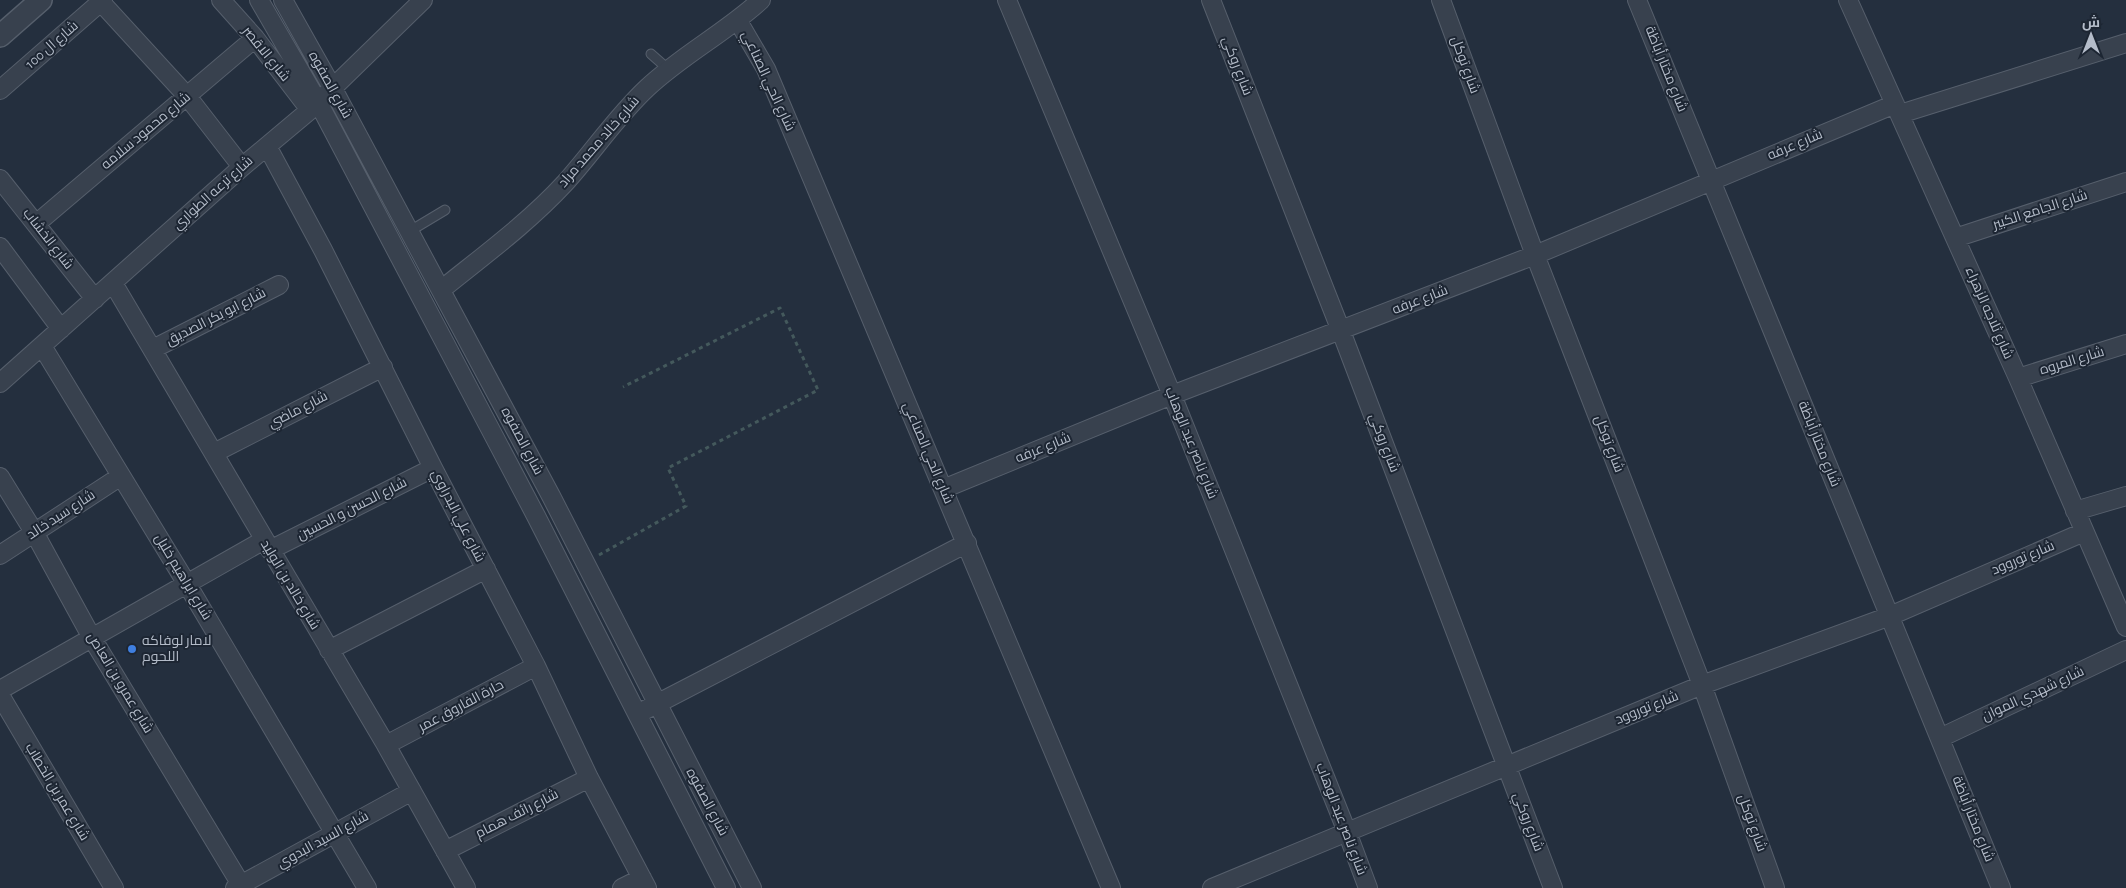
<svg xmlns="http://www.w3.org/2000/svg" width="2126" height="888" font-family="'Alegreya Sans',Cairo,sans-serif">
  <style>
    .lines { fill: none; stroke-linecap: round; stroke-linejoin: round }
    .service-casing { stroke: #565f6c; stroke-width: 11 }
    .minor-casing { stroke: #565f6c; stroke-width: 20 }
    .tertiary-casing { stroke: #565f6c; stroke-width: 24 }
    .path { stroke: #44595c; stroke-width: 3; stroke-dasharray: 4 4; stroke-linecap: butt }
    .service { stroke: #38414e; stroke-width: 9 }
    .minor { stroke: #38414e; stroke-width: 18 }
    .tertiary { stroke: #38414e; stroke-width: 21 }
    .shop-dot { fill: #3f7fe0; stroke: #1d2633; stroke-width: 2 }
    .labels { text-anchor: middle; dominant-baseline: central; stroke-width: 4; stroke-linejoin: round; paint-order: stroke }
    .street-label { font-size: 14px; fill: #b4bcc9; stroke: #1d2633 }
    .poi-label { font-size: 14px; fill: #b4bcc9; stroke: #1d2633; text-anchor: start }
  </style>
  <rect width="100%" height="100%" fill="#242f3e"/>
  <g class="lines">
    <defs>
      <path id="service" d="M 651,54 L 668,69
        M 410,231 L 445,210"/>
      <path id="minor" d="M 99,0 L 187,96 L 242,167
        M 221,0 L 255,38 L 310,110
        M 259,0 L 318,102 L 536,516 L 726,888
        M 283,0 L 333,89 L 551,496 L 752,888
        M 1007,0 L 1172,395 L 1347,832 L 1368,888
        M 1211,0 L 1341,331 L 1553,888
        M 1441,0 L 1535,255 L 1702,685 L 1775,888
        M 1637,0 L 2001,888
        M 1848,0 L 2018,378 L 2126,627
        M 738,21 L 766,69 L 1111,888
        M 0,90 L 103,0
        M 1900,114 L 2126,43
        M 267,146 L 323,250 L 433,468 L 536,666 L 589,778 L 647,888
        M 0,179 L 95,299
        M 36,224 L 255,38
        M 1955,238 L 2126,182
        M 0,247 L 61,329
        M 113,283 L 386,745 L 466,888
        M 441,290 C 483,256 528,223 565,183 C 593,152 616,117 647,88 C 682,55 725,33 761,0
        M 42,346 L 187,584 L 367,888
        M 153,349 L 279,285
        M 2018,378 L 2126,344
        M 0,383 L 242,167 L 310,110 L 423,0
        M 214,453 L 383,367
        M 0,477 L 34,532 L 92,638 L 243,888
        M 943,489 L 1172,395 L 1535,255 L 1895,104
        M 2075,511 L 2126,496
        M 270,550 L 433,468
        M 0,555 L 121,476
        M 329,650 L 486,569
        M 0,690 L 264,540
        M 0,695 L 114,888
        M 645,710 L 967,543
        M 1940,738 L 2126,650
        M 386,745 L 536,666
        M 445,851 L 589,778
        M 235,888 L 412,791
        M 622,888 L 642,878
        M 1212,888 L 1702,685 L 1890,616 L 2084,532"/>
      <path id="tertiary" d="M 0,36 L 41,0"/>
    </defs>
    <use href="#service" class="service-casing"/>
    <use href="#minor" class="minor-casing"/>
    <use href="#tertiary" class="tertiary-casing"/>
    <path class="path" d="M 599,555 L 686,506 L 668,468 L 818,390 L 780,308 L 623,387"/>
    <use href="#service" class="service"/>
    <use href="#minor" class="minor"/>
    <use href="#tertiary" class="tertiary"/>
  </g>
  <circle class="shop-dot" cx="132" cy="649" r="5"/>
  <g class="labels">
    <g class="street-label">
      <text transform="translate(52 45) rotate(-41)">شارع ال 100</text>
      <text transform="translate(266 54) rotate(51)">شارع الاقصر</text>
      <text transform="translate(1465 65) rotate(70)">شارع توكل</text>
      <text transform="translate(1237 66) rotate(69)">شارع روكي</text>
      <text transform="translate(1666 69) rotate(68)">شارع مختار أباظة</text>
      <text transform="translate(768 81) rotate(65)">شارع الحي الصناعي</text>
      <text transform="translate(330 85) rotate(61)">شارع الصفوه</text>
      <text transform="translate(146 131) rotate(-40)">شارع محمود سلامه</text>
      <text transform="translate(599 142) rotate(-49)">شارع خالد محمد مراد</text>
      <text transform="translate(1795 145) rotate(-23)">شارع عرفه</text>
      <text transform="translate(213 193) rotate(-42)">شارع ترعه الطواري</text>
      <text transform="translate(2040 210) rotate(-18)">شارع الجامع الكبير</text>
      <text transform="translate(48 239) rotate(52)">شارع الخشاب</text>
      <text transform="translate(1420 300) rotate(-21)">شارع عرفه</text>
      <text transform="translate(1989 313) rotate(66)">شارع ثلاجه الزهراء</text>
      <text transform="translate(216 317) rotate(-27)">شارع ابو بكر الصديق</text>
      <text transform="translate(2072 361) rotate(-17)">شارع المروه</text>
      <text transform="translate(298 410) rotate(-27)">شارع ماضي</text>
      <text transform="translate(522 441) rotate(62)">شارع الصفوه</text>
      <text transform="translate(1191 443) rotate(68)">شارع ناصر عبد الوهاب</text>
      <text transform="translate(1384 443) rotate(69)">شارع روكي</text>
      <text transform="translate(1609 444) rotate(69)">شارع توكل</text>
      <text transform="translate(1819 444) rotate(68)">شارع مختار أباظة</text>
      <text transform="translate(1043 448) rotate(-22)">شارع عرفه</text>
      <text transform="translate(928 453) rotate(67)">شارع الحي الصناعي</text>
      <text transform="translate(352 509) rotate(-27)">شارع الحسن و الحسين</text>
      <text transform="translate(61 515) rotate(-33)">شارع سيد خالد</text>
      <text transform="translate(458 516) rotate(63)">شارع علي البدراوي</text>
      <text transform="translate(2023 558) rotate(-23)">شارع توروود</text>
      <text transform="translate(183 577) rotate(59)">شارع ابراهيم خليل</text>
      <text transform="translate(290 585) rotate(59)">شارع خالد بن الوليد</text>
      <text transform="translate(120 683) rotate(59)">شارع عمرو بن العاص</text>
      <text transform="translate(2033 694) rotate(-25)">شارع شهدي الموان</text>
      <text transform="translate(461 706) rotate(-28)">حارة الفاروق عمر</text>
      <text transform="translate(1647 708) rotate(-22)">شارع توروود</text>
      <text transform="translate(57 792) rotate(59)">شارع عمر بن الخطاب</text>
      <text transform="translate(707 802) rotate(62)">شارع الصفوه</text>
      <text transform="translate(517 814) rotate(-27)">شارع رائف همام</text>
      <text transform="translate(1341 819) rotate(69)">شارع ناصر عبد الوهاب</text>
      <text transform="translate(1973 819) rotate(68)">شارع مختار أباظة</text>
      <text transform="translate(1528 822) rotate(69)">شارع روكي</text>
      <text transform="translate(1752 823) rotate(70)">شارع توكل</text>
      <text transform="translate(323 840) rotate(-29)">شارع السيد البدوي</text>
    </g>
    <g class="poi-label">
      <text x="142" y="641">لامار لوفاكه<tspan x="142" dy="16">اللحوم</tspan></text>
    </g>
  </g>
  <g transform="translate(2091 35)" stroke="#1d2633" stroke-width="4" paint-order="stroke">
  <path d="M0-4L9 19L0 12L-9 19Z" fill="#b4bcc9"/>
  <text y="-8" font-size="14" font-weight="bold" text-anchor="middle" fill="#b4bcc9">ش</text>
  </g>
</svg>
